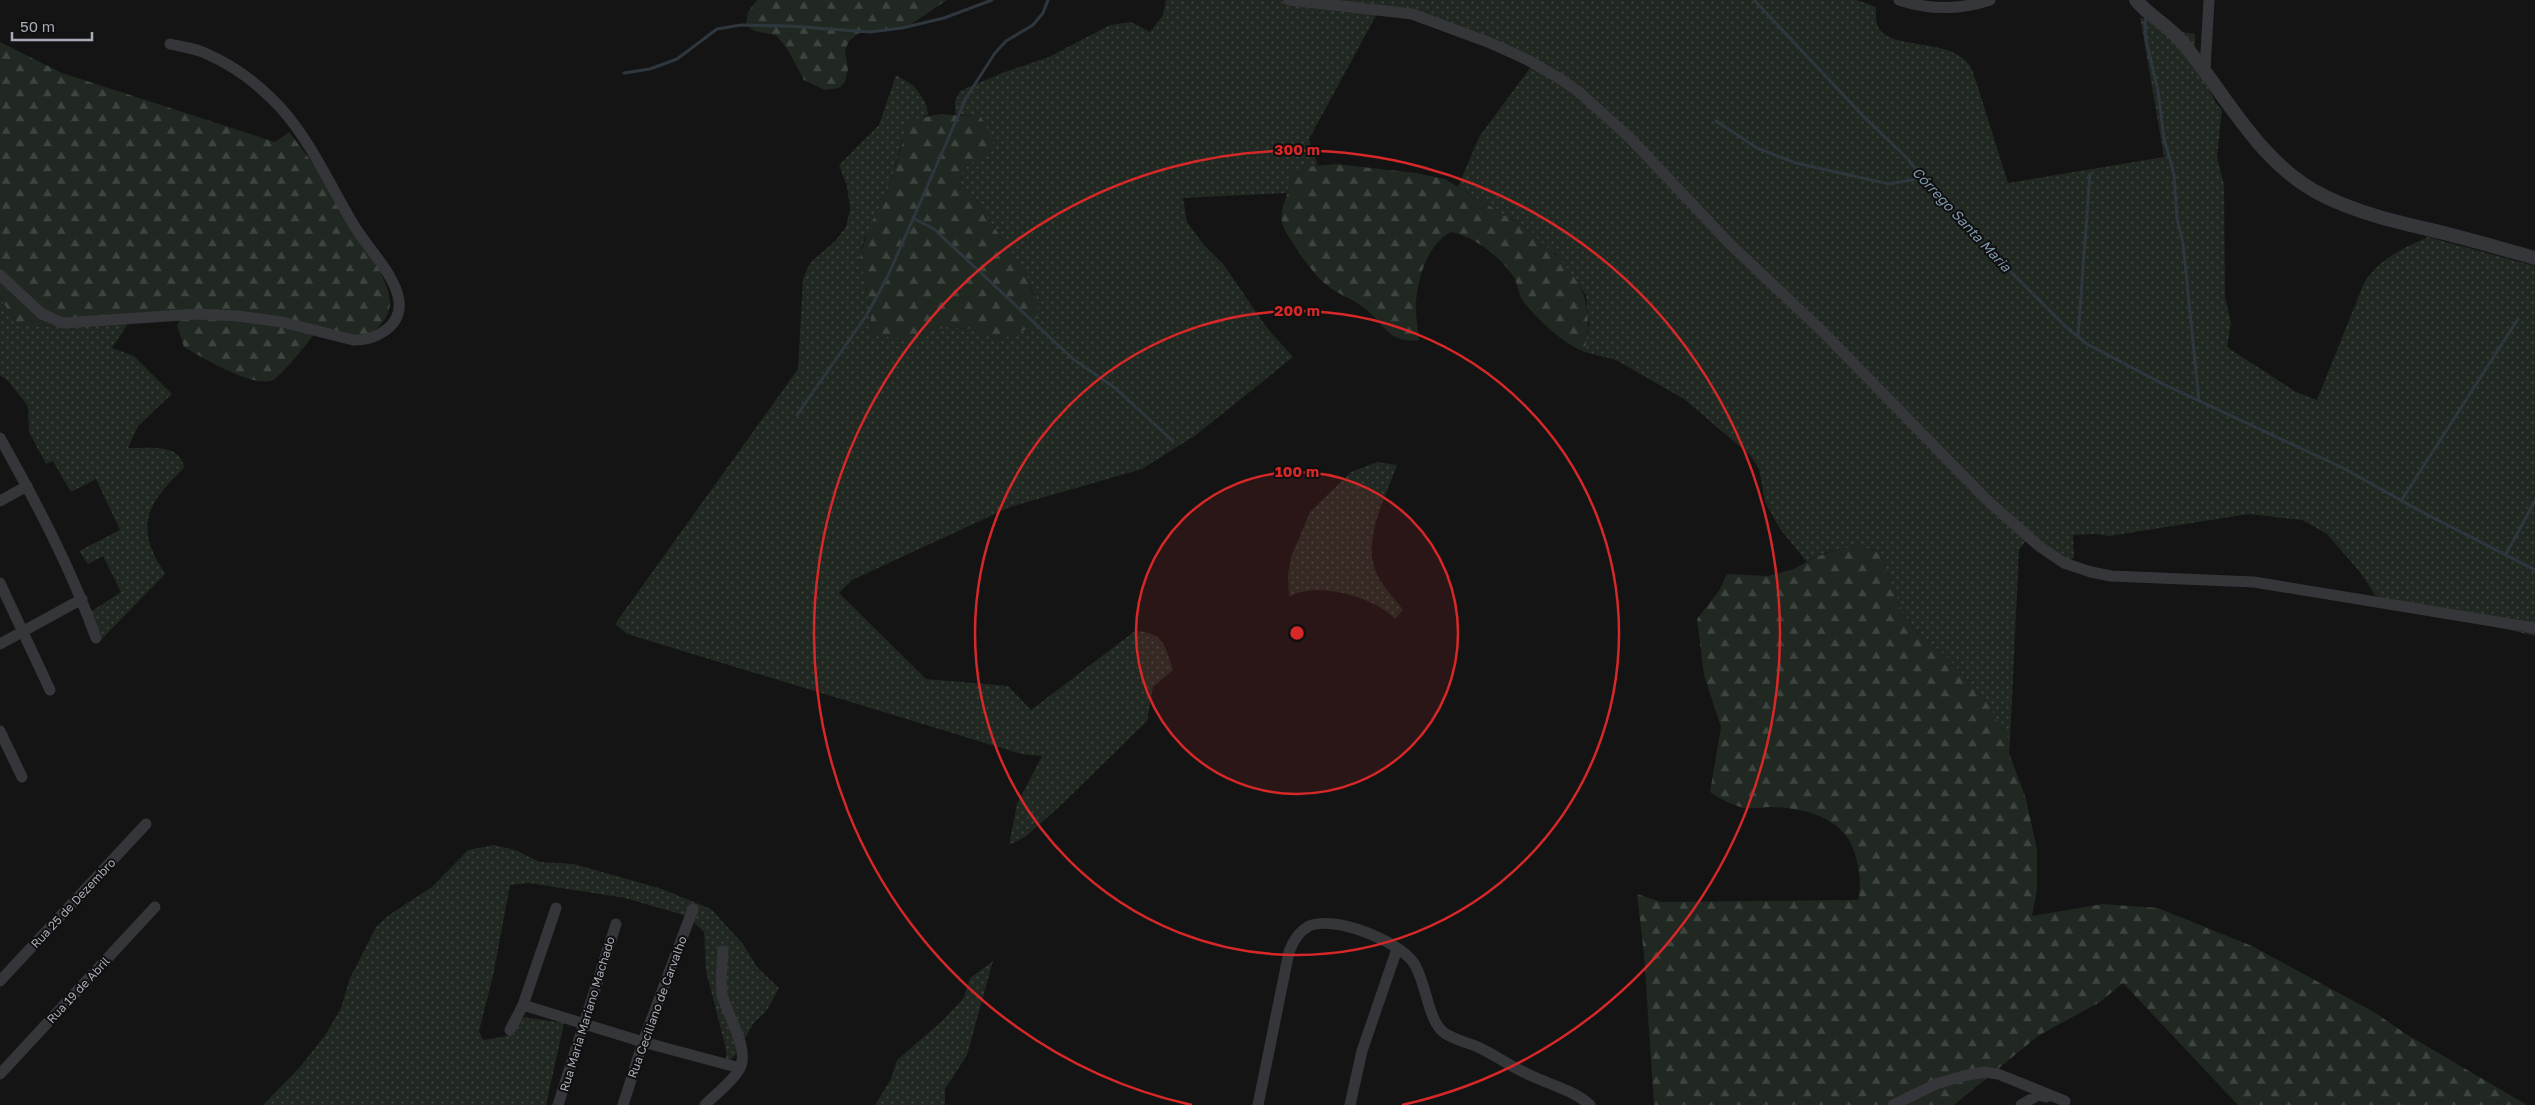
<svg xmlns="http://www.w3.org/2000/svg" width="2535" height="1105" font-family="'Golos Text',sans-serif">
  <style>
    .green { fill: url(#green-dots) }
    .forest { fill: url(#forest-firs) }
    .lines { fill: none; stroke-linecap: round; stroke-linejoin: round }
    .stream { stroke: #2e373d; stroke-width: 3 }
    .minor { stroke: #35363a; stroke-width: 11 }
    .tertiary { stroke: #35363a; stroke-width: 14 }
    .ring { fill: none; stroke: #d62828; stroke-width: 2.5 }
    .labels { text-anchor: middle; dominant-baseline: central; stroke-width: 4; stroke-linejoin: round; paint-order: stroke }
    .street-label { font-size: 12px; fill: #a7abb5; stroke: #0f0f10 }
    .water-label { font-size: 14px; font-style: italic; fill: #8099ad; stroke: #0f0f10 }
    .centre { fill: #d62828; stroke: #0f0f10; stroke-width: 2.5 }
    .ring-label { font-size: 15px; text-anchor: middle; font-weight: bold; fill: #d62828; stroke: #0f0f10; stroke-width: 4; stroke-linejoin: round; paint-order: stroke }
  </style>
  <defs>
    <pattern id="green-dots" width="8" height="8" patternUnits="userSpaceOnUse" patternTransform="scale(1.25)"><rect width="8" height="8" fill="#202821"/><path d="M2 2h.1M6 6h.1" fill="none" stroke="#3e443f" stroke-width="1.8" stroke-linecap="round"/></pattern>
    <pattern id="forest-firs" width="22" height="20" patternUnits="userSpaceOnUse" patternTransform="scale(1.25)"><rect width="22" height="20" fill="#202821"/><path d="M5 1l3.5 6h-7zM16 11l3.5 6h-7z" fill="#3e443f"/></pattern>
  </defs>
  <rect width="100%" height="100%" fill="#141415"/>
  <path class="green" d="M 1166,0 L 1857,0 L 1876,7 C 1876,14 1875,23 1880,30 C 1893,48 1947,40 1966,61 C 1970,65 1973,72 1975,78 L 2008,183 L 2164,157 L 2140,17 L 2161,28 L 2195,34 L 2195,60 L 2216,103 L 2222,110 L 2217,157 L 2224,185 L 2225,297 L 2231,323 L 2227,347 L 2296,392 L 2317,400 L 2364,283 C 2380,258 2402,249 2428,237 L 2535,266 L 2535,636 L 2388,601 L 2375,595 L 2360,572 L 2327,534 L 2302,520 L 2249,514 L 2109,536 L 2095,534 L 2073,535 L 2074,557 L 2069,562 L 2029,537 L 2019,550 L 2010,742 L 1984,698 L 1945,655 L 1919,634 L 1903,613 L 1879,551 C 1853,545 1830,548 1807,562 L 1780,529 L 1765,502 L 1759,469 L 1750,455 L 1684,399 L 1616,360 L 1585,352 L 1589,323 L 1586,295 L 1556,254 L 1542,245 L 1532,232 L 1458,187 L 1479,137 L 1530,68 C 1482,40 1432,24 1379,10 L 1309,139 L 1318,166 L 1304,167 L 1292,180 L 1287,193 L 1183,198 L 1187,222 L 1203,244 L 1224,265 L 1267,328 L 1293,357 L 1196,435 L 1142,469 L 1010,507 L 852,580 L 839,593 L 926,679 L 1008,686 L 1031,710 L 1135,631 C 1164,632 1165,646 1173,670 L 1153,687 L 1147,721 L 1059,807 L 1025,837 L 1009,845 L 1017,804 L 1042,756 L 1021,754 L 627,634 L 615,624 L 798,369 L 803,279 L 810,263 L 836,240 L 846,227 L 850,209 L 847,186 L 839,165 L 879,125 L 896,75 L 914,86 L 926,103 L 928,115 L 924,116 L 902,141 L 889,188 L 864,240 L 860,257 L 871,311 L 870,335 L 946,327 L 973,329 L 996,339 L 1034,295 L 1026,274 L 969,190 L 958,184 L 965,167 L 989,152 L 981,117 L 955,114 L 955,101 L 960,91 L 1002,73 L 1049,57 L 1110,25 L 1131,22 L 1150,32 L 1163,15 Z
    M 0,298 L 17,323 L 129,322 L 112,348 L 134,356 L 172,394 L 138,426 L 128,448 C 146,449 181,442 184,468 C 146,505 134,526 165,574 L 98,643 L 89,613 L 121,592 L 103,556 L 88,564 L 79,551 L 120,530 L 96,479 L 71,492 L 53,461 L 46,464 L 29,432 L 28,406 L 8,381 L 0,375 Z
    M 1377,462 L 1397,465 C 1386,495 1362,541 1376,572 C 1382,586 1394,598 1403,610 L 1395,619 C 1373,596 1316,581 1289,597 L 1288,575 L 1291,557 L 1310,512 L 1351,472 Z
    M 494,845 L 515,850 L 540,862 L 574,864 L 662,889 L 711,909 L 743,944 L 757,967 L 779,988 L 767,1010 L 753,1024 L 737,1053 L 726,1065 L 726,1049 L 706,971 L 704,932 L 687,916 L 625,898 L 529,883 L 510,885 L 493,976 L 479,1031 L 483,1040 L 507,1036 L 523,1017 L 564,1023 L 546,1105 L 263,1105 L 300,1067 L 326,1034 L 341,1008 L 350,978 L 376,927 L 389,915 L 432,887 L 468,850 Z
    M 993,961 L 967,1055 L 945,1089 L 945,1105 L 875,1105 L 891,1079 L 897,1060 L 941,1022 L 963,999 L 970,978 Z"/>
  <path class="forest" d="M 757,0 L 947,0 L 907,27 L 888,31 L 859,33 L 849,41 L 845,50 L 848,69 L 845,82 L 839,88 L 825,90 L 804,80 L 788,50 L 776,35 L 754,31 L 746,24 L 748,12 Z
    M 0,42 L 62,73 L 275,142 L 289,132 C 311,159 390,270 390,302 C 391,317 377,330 365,338 L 316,331 C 310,341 282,375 273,380 C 254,389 201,357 184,347 L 177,325 L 181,318 L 59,327 L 32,327 L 17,323 L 0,298 Z
    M 941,114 L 981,117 L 994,140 L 989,152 L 965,167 L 958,184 L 969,190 L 1026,274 L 1039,311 L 1031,327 L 1014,335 L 996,339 L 973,329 L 946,327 L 906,339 L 870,335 L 871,311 L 860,257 L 868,230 L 889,188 L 909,120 Z
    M 1336,164 L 1416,173 L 1445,179 L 1532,232 C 1541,244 1549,247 1557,256 C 1588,290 1592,307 1585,352 C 1562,343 1539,321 1523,301 C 1518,294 1518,283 1513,276 C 1500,256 1473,236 1451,232 C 1428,244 1418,276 1416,302 C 1415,314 1418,328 1419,340 C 1388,344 1384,323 1363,307 C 1351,298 1335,293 1324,283 C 1314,275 1285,235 1282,223 C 1278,205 1294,189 1291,172 L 1304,167 Z
    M 1858,546 L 1879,551 L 1903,613 L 1919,634 L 1945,655 L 1984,698 L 2010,742 L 2009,753 L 2026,799 L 2037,850 L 2037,889 L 2032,916 L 2103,904 L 2158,908 L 2252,946 L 2374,1012 L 2406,1034 L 2527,1105 L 2238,1105 L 2123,983 L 2100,1002 L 2038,1036 L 1954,1105 L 1654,1105 L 1644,954 L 1637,894 L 1661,902 L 1858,900 C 1862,887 1859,867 1855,854 C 1845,818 1805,808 1771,807 C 1763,807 1753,809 1744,808 C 1732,805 1720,799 1710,792 L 1721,727 L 1704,675 L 1697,619 L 1719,591 L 1727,574 L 1768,576 L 1794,569 L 1816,557 L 1835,550 Z"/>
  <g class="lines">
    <path class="stream" d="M 1754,0 L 1865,118 L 1907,158 L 1932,190 L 1985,246 L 2064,325 L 2087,344 L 2161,383 L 2343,468 L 2424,513 L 2535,570
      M 2146,16 L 2145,26 L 2146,40 L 2158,91 L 2164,138 L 2174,175 L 2177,219 L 2183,243 L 2199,401
      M 624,73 L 650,69 L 677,59 L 717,29 L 741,25 L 789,26 L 870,32 L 902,28 L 944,18 L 992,0
      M 1716,121 L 1757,148 L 1796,163 L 1889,184 L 1922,178
      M 913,218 L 934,229 L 1073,359 L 1115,388 L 1173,441
      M 2078,336 L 2090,174
      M 797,415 L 866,316 L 887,278 L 966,98 L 995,53 L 1006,41 L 1033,25 L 1043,13 L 1048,0
      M 2401,501 L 2518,319
      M 2506,554 L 2535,501"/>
    <path class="minor" d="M 1289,0 L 1412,14 L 1488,42 L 1528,60 L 1559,78 L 1579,92 L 1631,139 L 1730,244 L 1823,332 L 1987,500 L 2039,546 L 2064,563 L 2091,572 L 2111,576 L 2254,582 L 2535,628
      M 1899,0 C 1929,10 1960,10 1990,0
      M 2205,70 L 2209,0
      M 0,275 L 42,314 L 63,323 L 197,314 L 238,316 L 282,322 L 353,340 C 374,341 402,327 399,301 C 396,276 368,248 355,227 C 330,186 307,132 272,99 C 254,81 230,64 207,54 C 196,48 182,47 170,44
      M 0,438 C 36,502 71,568 96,638
      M 0,501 L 27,486
      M 0,583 L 50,690
      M 0,644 L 82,599
      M 0,731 L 22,777
      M 0,981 L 146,824
      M 523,1005 L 643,1042 L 740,1068
      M 510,1030 L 523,1005 L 556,908
      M 0,1074 L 155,907
      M 558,1105 L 616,924
      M 623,1105 L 643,1042 L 693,909
      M 705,1105 C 715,1094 733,1082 740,1068 C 750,1048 726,1014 722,994 C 720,979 722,965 723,951
      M 1258,1105 L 1289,952 C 1293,941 1298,932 1309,926 C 1335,915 1398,941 1413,962 C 1427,981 1427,1023 1446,1034 C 1456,1040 1468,1043 1478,1047 C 1497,1056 1513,1068 1532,1076 C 1551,1085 1575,1091 1590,1105
      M 1350,1105 L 1362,1051 L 1397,949
      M 1893,1105 L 1936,1084 L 1963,1076 L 1984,1072 L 1998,1074 L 2065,1101
      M 2021,1105 L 2038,1095 L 2046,1097"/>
    <path class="tertiary" d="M 2136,0 C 2149,16 2168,25 2181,41 C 2226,93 2258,164 2324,196 C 2360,214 2401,223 2440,232 C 2472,240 2503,249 2535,258"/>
  </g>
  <circle cx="1297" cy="633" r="161" fill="#d62828" fill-opacity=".12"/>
  <g class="ring">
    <circle cx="1297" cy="633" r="161"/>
    <circle cx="1297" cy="633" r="322"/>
    <path d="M1192 1105A483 483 0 1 1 1402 1105"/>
  </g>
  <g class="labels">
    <g class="street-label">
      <text transform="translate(73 903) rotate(-47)">Rua 25 de Dezembro</text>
      <text transform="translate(78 990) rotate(-47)">Rua 19 de Abril</text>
      <text transform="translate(657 1007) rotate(-70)">Rua Ceciliano de Carvalho</text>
      <text transform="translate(587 1014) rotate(-73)">Rua Maria Mariano Machado</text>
    </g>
    <g class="water-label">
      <text transform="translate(1962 219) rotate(47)">Córrego Santa Maria</text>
    </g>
  </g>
  <circle cx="1297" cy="633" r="8" class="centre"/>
  <g class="ring-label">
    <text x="1297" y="155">300 m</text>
    <text x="1297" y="316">200 m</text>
    <text x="1297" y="477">100 m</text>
  </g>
  <path d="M12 32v8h80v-8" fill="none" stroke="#a7abb5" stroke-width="2.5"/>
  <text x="20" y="32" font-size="15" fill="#a7abb5" stroke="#0f0f10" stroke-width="4" paint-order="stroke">50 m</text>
</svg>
